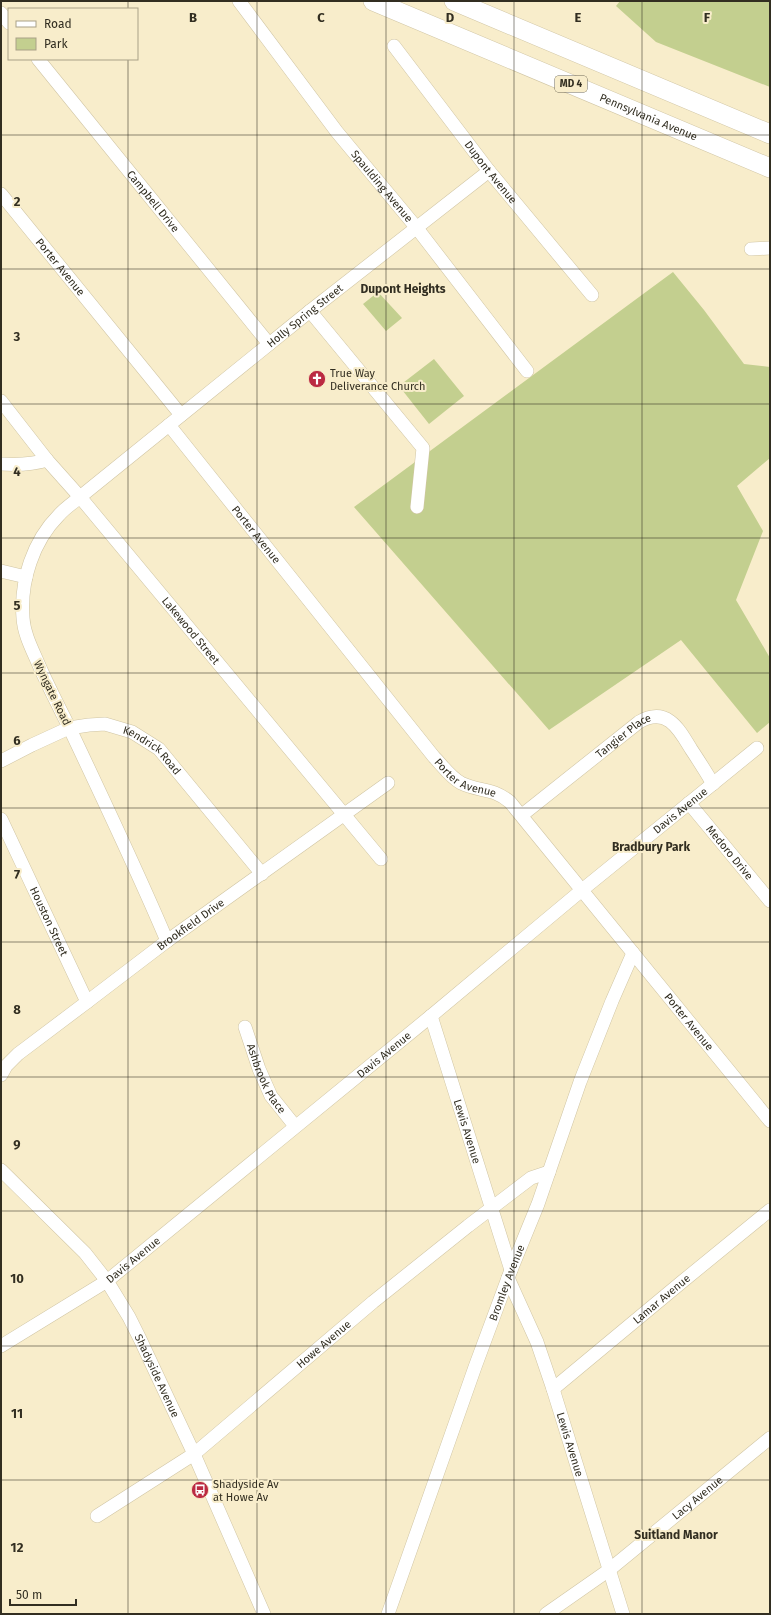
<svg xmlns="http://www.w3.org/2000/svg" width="771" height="1615" font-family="'Fira Sans',sans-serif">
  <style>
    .green { fill: #c3cf8f }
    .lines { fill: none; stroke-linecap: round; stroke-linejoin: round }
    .minor-casing { stroke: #d0c5a4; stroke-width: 14 }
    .highway-casing { stroke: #d0c5a4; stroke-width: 20 }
    .minor { stroke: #fff; stroke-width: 13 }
    .highway { stroke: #fff; stroke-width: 19 }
    .grid { fill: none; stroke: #322e21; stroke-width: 1; stroke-opacity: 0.55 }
    .labels { text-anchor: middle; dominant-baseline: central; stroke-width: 4; stroke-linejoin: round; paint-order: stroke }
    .shield { fill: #f8edcb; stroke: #6d6754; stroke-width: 1 }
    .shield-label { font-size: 10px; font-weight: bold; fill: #322e21 }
    .street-label { font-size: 11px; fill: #322e21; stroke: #f8edcb }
    .poi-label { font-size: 11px; fill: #322e21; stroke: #f8edcb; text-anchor: start }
    .neighbourhood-label { font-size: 12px; font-weight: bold; fill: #322e21; stroke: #f8edcb }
    .grid-label { font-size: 13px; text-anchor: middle; font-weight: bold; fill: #322e21; stroke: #f8edcb; stroke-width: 4; stroke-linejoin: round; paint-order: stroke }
  </style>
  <rect width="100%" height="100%" fill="#f8edcb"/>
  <path class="green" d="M 620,1 L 770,1 L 770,87 L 656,42 L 616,6 Z
    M 673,272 L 704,310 L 744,364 L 770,367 L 770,458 L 737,486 L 763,531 L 736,600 L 770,658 L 770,722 L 757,733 L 681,640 L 549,730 L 354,507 Z
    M 378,292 L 402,318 L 386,331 L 363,304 Z
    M 434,359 L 464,396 L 429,424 L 399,386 Z"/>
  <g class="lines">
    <defs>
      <g id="minor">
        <path id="s1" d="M 239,1 L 337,132 L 416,227 L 527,371"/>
        <path d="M 1,13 L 9,23"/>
        <path id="s2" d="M 394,46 L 489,171 L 592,295"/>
        <path id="s3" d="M 38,59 L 269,344"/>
        <path id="s4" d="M 1,194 L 181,415"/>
        <path d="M 751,249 L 770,248"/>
        <path d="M 310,311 L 423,448 L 417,507"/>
        <path id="s5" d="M 1,401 L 47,460 L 80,497 L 381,859"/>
        <path id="s6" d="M 169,425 L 434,757 C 442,765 450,777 461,783 C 479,792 492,787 510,802 L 770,1121"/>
        <path d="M 1,464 C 17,465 31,465 47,460"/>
        <path d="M 1,571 L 26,577"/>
        <path id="s7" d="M 1,761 L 32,745 L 69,728 L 89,725 L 105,724 L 132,732 L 159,749 L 262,874"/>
        <path id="s8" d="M 689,803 L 770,901"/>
        <path id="s9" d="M 522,815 L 639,722 C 667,706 679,729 691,749 C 699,761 706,772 713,784"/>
        <path id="s10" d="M 1,819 L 87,1002"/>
        <path id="s11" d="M 167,941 C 137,870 103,799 70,729 C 59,707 48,686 38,663 C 32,649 24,634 23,618 C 20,581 33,541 59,515 C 65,508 73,503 80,497 L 310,311 L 489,171"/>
        <path id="s12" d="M 431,1016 L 511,1270"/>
        <path id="s13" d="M 245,1027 L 259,1069 L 271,1096 L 295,1126"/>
        <path id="s14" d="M 1,1075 L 6,1066 L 18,1054 L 87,1002 L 167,941 L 388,783"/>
        <path id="s15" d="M 1,1170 L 85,1253 L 107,1281 L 129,1317 L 140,1339 L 194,1454 L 264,1614"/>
        <path id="s16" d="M 508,1278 L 537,1342 L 553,1389 L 623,1614"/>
        <path id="s17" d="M 1,1346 L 107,1281 L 431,1016 L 582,890 L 757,748"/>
        <path id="s18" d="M 553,1389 L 683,1281 L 770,1210"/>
        <path id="s19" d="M 97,1516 L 194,1454 L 373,1302 L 468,1226 L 531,1178 L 549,1172"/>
        <path id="s20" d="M 388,1614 L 475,1367 L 511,1270 L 538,1204 L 580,1082 L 612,1001 L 633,953"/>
        <path id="s21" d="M 546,1614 L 609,1570 L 770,1438"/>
      </g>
      <g id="highway">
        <path id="s22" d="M 373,1 L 770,168"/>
        <path d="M 454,1 L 770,134"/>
      </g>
    </defs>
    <use href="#minor" class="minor-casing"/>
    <use href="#highway" class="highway-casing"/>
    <use href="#minor" class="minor"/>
    <use href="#highway" class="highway"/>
  </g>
  <path class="grid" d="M 128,1 L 128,9M 257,1 L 257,1614M 386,1 L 386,1614M 514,1 L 514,1614M 642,1 L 642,1614M 128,59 L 128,1614M 1,135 L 770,135M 1,269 L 770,269M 1,404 L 770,404M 1,538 L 770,538M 1,673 L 770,673M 1,808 L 770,808M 1,942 L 770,942M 1,1077 L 770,1077M 1,1211 L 770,1211M 1,1346 L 770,1346M 1,1480 L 770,1480"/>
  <defs>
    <symbol id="church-disc" viewBox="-11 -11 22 22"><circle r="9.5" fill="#bb2a42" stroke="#f8edcb"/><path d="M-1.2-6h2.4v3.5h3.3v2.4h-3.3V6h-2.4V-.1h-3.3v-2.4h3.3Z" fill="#fff"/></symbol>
    <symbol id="bus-disc" viewBox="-11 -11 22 22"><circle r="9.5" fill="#bb2a42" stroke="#f8edcb"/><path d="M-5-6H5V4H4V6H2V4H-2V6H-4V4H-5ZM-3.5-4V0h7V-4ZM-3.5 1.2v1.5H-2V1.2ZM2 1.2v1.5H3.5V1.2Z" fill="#fff"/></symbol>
  </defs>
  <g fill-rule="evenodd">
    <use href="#church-disc" x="307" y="369" width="20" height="20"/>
    <use href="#bus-disc" x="190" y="1480" width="20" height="20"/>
  </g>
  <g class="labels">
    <rect class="shield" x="555" y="76" width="32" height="16" rx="3"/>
    <g class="shield-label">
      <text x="571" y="84">MD 4</text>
    </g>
    <g class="street-label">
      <text stroke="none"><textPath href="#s22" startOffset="299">Pennsylvania Avenue</textPath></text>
      <text stroke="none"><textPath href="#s2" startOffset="159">Dupont Avenue</textPath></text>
      <text stroke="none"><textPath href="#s1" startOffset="234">Spaulding Avenue</textPath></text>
      <text stroke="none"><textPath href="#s3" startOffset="183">Campbell Drive</textPath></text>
      <text stroke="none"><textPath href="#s4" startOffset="94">Porter Avenue</textPath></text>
      <text stroke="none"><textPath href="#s11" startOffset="783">Holly Spring Street</textPath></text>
      <text stroke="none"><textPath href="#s6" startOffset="140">Porter Avenue</textPath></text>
      <text stroke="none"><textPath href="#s5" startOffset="298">Lakewood Street</textPath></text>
      <text transform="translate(52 693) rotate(64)">Wyngate Road</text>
      <text stroke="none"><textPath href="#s9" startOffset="129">Tangier Place</textPath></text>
      <text stroke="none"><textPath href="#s7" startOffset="167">Kendrick Road</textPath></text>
      <text stroke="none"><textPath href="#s6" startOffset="464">Porter Avenue</textPath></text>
      <text stroke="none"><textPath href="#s17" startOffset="866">Davis Avenue</textPath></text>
      <text stroke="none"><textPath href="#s8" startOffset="64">Medoro Drive</textPath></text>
      <text stroke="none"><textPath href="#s10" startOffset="113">Houston Street</textPath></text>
      <text stroke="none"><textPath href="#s14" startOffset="243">Brookfield Drive</textPath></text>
      <text stroke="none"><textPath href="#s6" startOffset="799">Porter Avenue</textPath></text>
      <text stroke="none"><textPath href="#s17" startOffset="482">Davis Avenue</textPath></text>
      <text stroke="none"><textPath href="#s13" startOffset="56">Ashbrook Place</textPath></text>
      <text stroke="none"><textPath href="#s12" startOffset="121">Lewis Avenue</textPath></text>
      <text stroke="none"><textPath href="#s17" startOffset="158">Davis Avenue</textPath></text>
      <text stroke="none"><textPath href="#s20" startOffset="352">Bromley Avenue</textPath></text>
      <text stroke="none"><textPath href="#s18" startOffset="141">Lamar Avenue</textPath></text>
      <text stroke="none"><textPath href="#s19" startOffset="285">Howe Avenue</textPath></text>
      <text stroke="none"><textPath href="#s15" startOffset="261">Shadyside Avenue</textPath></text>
      <text stroke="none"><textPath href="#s16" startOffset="178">Lewis Avenue</textPath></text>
      <text stroke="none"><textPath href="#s21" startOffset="191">Lacy Avenue</textPath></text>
    </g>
    <g class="poi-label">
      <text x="330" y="373">True Way<tspan x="330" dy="13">Deliverance Church</tspan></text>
      <text x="213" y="1484">Shadyside Av<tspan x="213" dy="13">at Howe Av</tspan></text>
    </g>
    <g class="neighbourhood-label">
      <text x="403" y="289">Dupont Heights</text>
      <text x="651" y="847">Bradbury Park</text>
      <text x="676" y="1535">Suitland Manor</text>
    </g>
  </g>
  <g class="grid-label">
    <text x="193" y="22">B</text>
    <text x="321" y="22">C</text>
    <text x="450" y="22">D</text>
    <text x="578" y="22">E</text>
    <text x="707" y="22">F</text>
    <text x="17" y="206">2</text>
    <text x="17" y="341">3</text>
    <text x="17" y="476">4</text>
    <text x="17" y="610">5</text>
    <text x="17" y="745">6</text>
    <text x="17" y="879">7</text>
    <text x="17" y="1014">8</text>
    <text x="17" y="1149">9</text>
    <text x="17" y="1283">10</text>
    <text x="17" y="1418">11</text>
    <text x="17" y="1552">12</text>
  </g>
  <rect width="771" height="1615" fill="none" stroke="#322e21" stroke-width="4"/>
  <rect x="8" y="8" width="130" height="52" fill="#f8edcb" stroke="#a9a187"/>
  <rect x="16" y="21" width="20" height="6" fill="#ffffff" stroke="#a9a187"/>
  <text x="44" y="28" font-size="12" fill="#322e21">Road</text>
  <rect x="16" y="38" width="20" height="12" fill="#c3cf8f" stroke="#a9a187"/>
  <text x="44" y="48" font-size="12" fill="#322e21">Park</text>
  <path d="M10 1599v6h66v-6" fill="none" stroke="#322e21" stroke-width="2"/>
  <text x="16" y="1599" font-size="12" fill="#322e21" stroke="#f8edcb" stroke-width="3" paint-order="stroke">50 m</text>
</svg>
